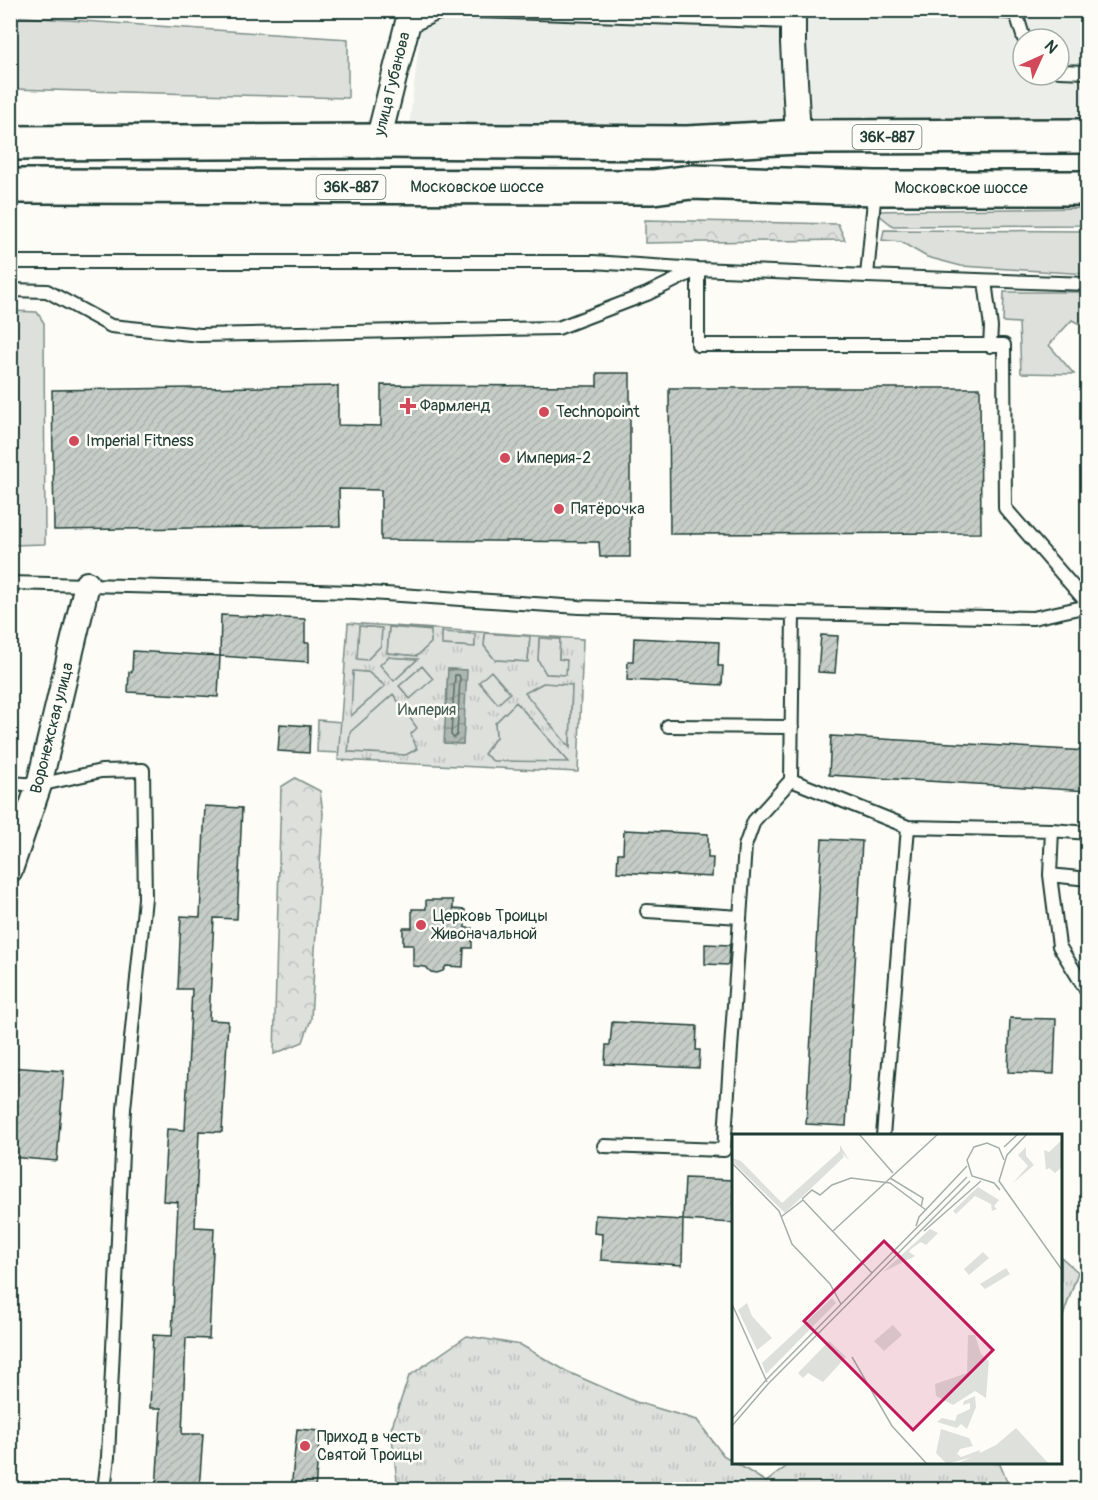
<svg xmlns="http://www.w3.org/2000/svg" width="1098" height="1500" font-family="Pangolin,sans-serif">
  <style>
    .built { fill: #eceee9; fill-rule: evenodd }
    .green { fill: #dde0db; stroke: #7e8e88; stroke-width: 1.5 }
    .forest { fill: url(#forest-crowns); stroke: #7e8e88; stroke-width: 1.5 }
    .park { fill: url(#park-tufts); stroke: #7e8e88; stroke-width: 1.5; fill-rule: evenodd }
    .water { fill: url(#water-waves); stroke: #75877f; stroke-width: 1.5 }
    .lines { fill: none; stroke-linecap: round; stroke-linejoin: round }
    .shore { stroke: #586e66; stroke-width: 1.5 }
    .building { fill: url(#building-hatch); stroke: #1f3d34; stroke-width: 1.5 }
    .service-casing { stroke: #1f3d34; stroke-width: 16 }
    .minor-casing { stroke: #1f3d34; stroke-width: 28 }
    .primary-casing { stroke: #1f3d34; stroke-width: 38 }
    .service { stroke: #fdfcf7; stroke-width: 12 }
    .minor { stroke: #fdfcf7; stroke-width: 24 }
    .primary { stroke: #fdfcf7; stroke-width: 33 }
    .poi-dot { fill: #d1495b; stroke: #fdfcf7; stroke-width: 2 }
    .labels { text-anchor: middle; dominant-baseline: central; stroke-width: 5; stroke-linejoin: round; paint-order: stroke }
    .shield { fill: #fdfcf7; stroke: #62766e; stroke-width: 1.5 }
    .shield-label { font-size: 15px; font-weight: bold; fill: #1f3d34 }
    .street-label { font-size: 16px; fill: #1f3d34; stroke: #fdfcf7 }
    .poi-label { font-size: 16px; fill: #1f3d34; stroke: #fdfcf7; text-anchor: start }
    .park-label { font-size: 16px; fill: #455e55; stroke: #fdfcf7 }
    .inset-road { fill: none; stroke: #a4b0a9; stroke-width: 1.5 }
    .view { fill: #c2185b; fill-opacity: 0.15; stroke: #c2185b; stroke-width: 3 }
    .inset-edge { fill: none; stroke: #1f3d34; stroke-width: 3 }
  </style>
  <defs>
    <pattern id="forest-crowns" width="20" height="18" patternUnits="userSpaceOnUse" patternTransform="scale(1.5)"><rect width="20" height="18" fill="#dde0db"/><path d="M2 6a3 3 0 1 1 6 0M12 15a3 3 0 1 1 6 0" fill="none" stroke="#bdc1bd"/></pattern>
    <pattern id="park-tufts" width="24" height="20" patternUnits="userSpaceOnUse" patternTransform="scale(1.5)"><rect width="24" height="20" fill="#dde0db"/><path d="M3 7l-1-3M5 7V3M7 7l1-3M15 17l-1-3M17 17v-4M19 17l1-3" fill="none" stroke="#bdc1bd"/></pattern>
    <pattern id="water-waves" width="16" height="10" patternUnits="userSpaceOnUse" patternTransform="scale(1.5)"><rect width="16" height="10" fill="#aeb8b1"/><path d="M0 5q4-4 8 0t8 0" fill="none" stroke="#8d9791"/></pattern>
    <pattern id="building-hatch" width="6" height="6" patternUnits="userSpaceOnUse" patternTransform="scale(1.5)"><rect width="6" height="6" fill="#c6cdc7"/><path d="M-1 1l2-2M0 6l6-6M5 7l2-2" fill="none" stroke="#aab1ac"/></pattern>
  </defs>
  <rect width="100%" height="100%" fill="#fdfcf7"/>
  <filter id="ink" filterUnits="userSpaceOnUse"><feTurbulence type="fractalNoise" baseFrequency=".0167" numOctaves="2"/><feDisplacementMap in="SourceGraphic" scale="12" xChannelSelector="R" yChannelSelector="G"/><feConvolveMatrix kernelMatrix="1 2 1 2 8 2 1 2 1" color-interpolation-filters="sRGB"/></filter>
  <g filter="url(#ink)">
    <path class="built" d="M 423,11 L 1087,11 L 1087,124 L 409,128 ZM 1023,39 L 1059,39 L 1059,75 L 1023,75 Z"/>
    <path class="green" d="M 10,16 L 348,39 L 348,98 L 11,89 Z
      M 1087,208 L 1087,225 L 893,226 L 874,211 Z
      M 884,230 L 1087,231 L 1087,274 L 961,266 L 927,257 L 901,242 L 882,240 Z
      M 1004,292 L 1087,292 L 1087,328 L 1072,320 L 1049,345 L 1074,374 L 1021,373 L 1019,323 L 1003,322 Z
      M 11,311 L 37,312 L 44,323 L 45,544 L 11,545 Z
      M 359,626 L 382,628 L 381,646 L 367,660 L 356,660 Z
      M 389,627 L 432,631 L 431,643 L 417,656 L 387,653 Z
      M 442,631 L 476,634 L 475,647 L 441,645 Z
      M 485,633 L 530,636 L 528,662 L 495,660 L 484,646 Z
      M 539,638 L 560,639 L 559,659 L 567,660 L 567,675 L 546,674 L 538,660 Z
      M 388,657 L 418,659 L 394,681 L 379,665 Z
      M 422,666 L 434,679 L 410,699 L 399,686 Z
      M 353,671 L 368,672 L 385,686 L 350,717 Z
      M 491,671 L 511,693 L 498,705 L 478,682 Z
      M 543,683 L 572,684 L 570,749 L 524,693 Z
      M 393,694 L 418,728 L 417,749 L 406,755 L 348,752 L 350,732 Z
      M 516,702 L 570,763 L 493,761 L 484,754 L 496,737 L 495,723 Z
      M 318,720 L 342,722 L 341,753 L 317,752 Z"/>
    <path class="forest" d="M 645,220 L 838,224 L 845,240 L 645,243 Z
      M 295,778 L 320,791 L 323,813 L 311,1019 L 303,1042 L 274,1054 L 281,787 Z"/>
    <path class="park" d="M 348,623 L 583,639 L 578,772 L 338,760 ZM 359,626 L 382,628 L 381,646 L 367,660 L 357,659 ZM 389,627 L 431,630 L 431,643 L 417,656 L 387,653 ZM 442,632 L 475,634 L 475,647 L 442,645 ZM 485,633 L 530,636 L 528,662 L 495,660 L 484,646 ZM 539,638 L 560,639 L 559,659 L 567,660 L 566,675 L 546,674 L 538,660 ZM 388,657 L 417,659 L 418,659 L 394,681 L 380,665 ZM 422,666 L 433,679 L 410,699 L 399,686 ZM 448,669 L 466,670 L 463,744 L 445,743 ZM 353,671 L 368,672 L 385,686 L 351,716 ZM 491,671 L 510,693 L 498,704 L 479,682 ZM 543,683 L 572,685 L 570,748 L 525,693 ZM 393,694 L 417,728 L 411,734 L 417,749 L 406,755 L 348,752 L 350,732 ZM 516,702 L 569,762 L 493,761 L 484,754 L 496,737 L 495,723 Z
      M 1061,1257 L 1078,1272 L 1061,1322 Z
      M 467,1336 L 521,1345 L 568,1372 L 636,1402 L 697,1420 L 723,1455 L 766,1482 L 791,1463 L 999,1462 L 1010,1489 L 398,1489 L 391,1429 L 409,1376 Z"/>
    <path class="water" d="M 448,669 L 467,670 L 463,744 L 444,743 Z"/>
    <g class="lines">
      <path class="shore" d="M 455,675 L 459,675 L 460,678 L 457,735 L 454,738 L 451,735 Z"/>
    </g>
    <path class="building" d="M 597,373 L 630,373 L 630,557 L 600,557 L 599,542 L 381,540 L 381,490 L 339,489 L 340,526 L 54,530 L 52,390 L 338,386 L 338,425 L 381,426 L 381,385 L 597,386 Z
      M 669,388 L 980,388 L 981,533 L 670,534 Z
      M 221,615 L 305,619 L 305,643 L 309,643 L 309,662 L 220,656 L 218,697 L 128,692 L 129,672 L 132,672 L 133,651 L 220,656 Z
      M 821,635 L 838,636 L 835,673 L 818,672 Z
      M 634,638 L 719,642 L 718,666 L 723,666 L 722,685 L 627,680 L 628,661 L 633,661 Z
      M 280,724 L 310,726 L 309,753 L 278,751 Z
      M 831,736 L 1088,751 L 1088,791 L 829,775 Z
      M 205,806 L 242,808 L 237,919 L 214,918 L 209,1020 L 228,1021 L 222,1132 L 199,1131 L 195,1227 L 214,1228 L 209,1339 L 186,1338 L 182,1434 L 203,1434 L 199,1490 L 156,1490 L 161,1408 L 150,1408 L 153,1335 L 172,1336 L 178,1202 L 163,1201 L 167,1129 L 185,1130 L 192,989 L 178,989 L 181,916 L 200,917 Z
      M 624,830 L 708,834 L 708,858 L 713,858 L 712,877 L 617,872 L 618,853 L 623,853 Z
      M 822,839 L 862,841 L 846,1126 L 806,1124 Z
      M 426,900 L 453,900 L 453,909 L 465,910 L 465,928 L 472,928 L 472,948 L 464,948 L 463,967 L 446,966 L 443,971 L 437,973 L 431,972 L 426,967 L 413,966 L 413,945 L 403,945 L 403,928 L 412,928 L 412,909 L 426,909 Z
      M 705,944 L 730,945 L 728,965 L 705,964 Z
      M 1010,1018 L 1056,1019 L 1054,1074 L 1008,1072 Z
      M 612,1022 L 697,1026 L 696,1050 L 700,1050 L 699,1068 L 605,1064 L 606,1045 L 610,1045 Z
      M 10,1067 L 64,1071 L 57,1161 L 10,1157 Z
      M 685,1178 L 734,1180 L 734,1223 L 683,1220 Z
      M 595,1215 L 683,1220 L 682,1265 L 601,1260 L 602,1234 L 594,1233 Z
      M 297,1429 L 320,1431 L 315,1490 L 291,1490 Z"/>
    <g class="lines">
      <defs>
        <path id="service" d="M 990,10 L 1016,13 L 1024,39
          M 407,28 L 438,13 L 479,11 L 793,22
          M 1059,71 L 1088,72
          M 10,262 L 593,262 L 698,269 L 867,276 L 875,189
          M 867,276 L 1088,284
          M 985,281 L 991,327 L 990,346
          M 10,290 L 47,291 L 111,326 L 200,335 L 558,328 L 647,294 L 698,269 L 698,345 L 1004,345 L 1005,508 L 1088,604
          M 10,583 L 355,592 L 579,607 L 793,613 L 1033,618 L 1088,606
          M 668,726 L 792,727
          M 791,780 L 908,827 L 1052,830 L 1088,833
          M 10,783 L 39,785 L 101,771 L 143,770 L 145,898 L 124,1109 L 108,1457 L 104,1490
          M 1052,830 L 1050,875 L 1059,946 L 1088,993
          M 1050,875 L 1088,879
          M 647,911 L 740,917
          M 883,1136 L 908,827
          M 604,1146 L 724,1150 L 745,846 L 754,821 L 791,780 L 793,613"/>
        <path id="minor" d="M 793,10 L 793,43 L 798,137
          M 378,141 L 411,10
          M 10,870 L 39,785 L 87,584"/>
        <path id="primary" d="M 10,143 L 378,141 L 687,143 L 798,137 L 1088,136
          M 10,186 L 653,187 L 691,182 L 875,188 L 1088,188"/>
      </defs>
      <use href="#service" class="service-casing"/>
      <use href="#minor" class="minor-casing"/>
      <use href="#primary" class="primary-casing"/>
      <use href="#service" class="service"/>
      <use href="#minor" class="minor"/>
      <use href="#primary" class="primary"/>
    </g>
  </g>
  <g class="poi-dot">
    <path d="M405 397h6v6h6v6h-6v6h-6v-6h-6v-6h6z"/>
    <circle cx="544" cy="412" r="6"/>
    <circle cx="74" cy="441" r="6"/>
    <circle cx="505" cy="458" r="6"/>
    <circle cx="559" cy="509" r="6"/>
    <circle cx="421" cy="925" r="6"/>
    <circle cx="305" cy="1446" r="6"/>
  </g>
  <g class="labels">
    <g class="shield">
      <rect x="852.5" y="125" width="69" height="24" rx="4.5"/>
      <rect x="316.5" y="175" width="69" height="24" rx="4.5"/>
    </g>
    <g class="shield-label">
      <text x="887" y="137">36К-887</text>
      <text x="351" y="187">36К-887</text>
    </g>
    <g class="street-label">
      <text transform="translate(392 84) rotate(-76)">улица Губанова</text>
      <text x="477" y="187">Московское шоссе</text>
      <text x="961" y="188">Московское шоссе</text>
      <text transform="translate(52 728) rotate(-76)">Воронежская улица</text>
    </g>
    <g class="poi-label">
      <text x="420" y="406">Фармленд</text>
      <text x="556" y="412">Technopoint</text>
      <text x="86" y="441">Imperial Fitness</text>
      <text x="517" y="458">Империя-2</text>
      <text x="571" y="509">Пятёрочка</text>
      <text x="433" y="916">Церковь Троицы<tspan x="433" dy="18">Живоначальной</tspan></text>
      <text x="317" y="1437">Приход в честь<tspan x="317" dy="18">Святой Троицы</tspan></text>
    </g>
    <g class="park-label">
      <text x="427" y="710">Империя</text>
    </g>
  </g>
  <g transform="translate(732 1134)">
    <rect width="330" height="330" fill="#fdfcf7"/>
    <path d="M 108,11 L 117,26 L 110,19 L 112,23 L 53,79 L 0,27 L 0,24 L 9,27 L 50,69 L 108,17 ZM 294,13 L 294,22 L 302,31 L 281,49 L 296,32 L 286,21 ZM 246,53 L 267,66 L 262,72 L 265,75 L 260,77 L 259,70 L 243,62 L 224,80 L 221,77 ZM 198,95 L 206,99 L 194,111 L 189,108 L 179,115 L 177,118 L 183,122 L 151,138 ZM 100,164 L 104,169 L 34,240 L 30,229 ZM 97,207 L 114,223 L 91,248 L 76,239 L 71,244 L 66,239 Z" fill="#dde0db"/>
    <path d="M 15,169 L 20,182 L 40,204 L 25,216 L 6,176 ZM 209,295 L 237,304 L 241,312 L 228,315 L 225,320 L 229,323 L 248,316 L 247,321 L 215,330 L 204,319 Z" fill="#dde0db"/>
    <path d="M 330,6 L 330,33 L 323,39 L 317,34 L 314,36 L 312,16 L 317,18 ZM 251,118 L 257,124 L 237,141 L 232,135 ZM 274,134 L 278,140 L 253,155 L 248,150 ZM 161,191 L 170,201 L 152,217 L 142,207 ZM 236,201 L 243,201 L 249,220 L 257,227 L 254,264 L 243,257 L 221,271 L 204,262 L 203,250 L 235,239 ZM 243,262 L 244,273 L 235,295 L 229,290 L 225,294 L 205,288 L 210,284 L 223,287 L 225,281 L 238,275 L 238,269 L 231,271 L 232,267 ZM 284,294 L 317,330 L 225,330 L 264,311 Z" fill="#dde0db"/>
    <path class="inset-road" d="M 127,0 L 161,39M 295,0 L 275,21 L 267,47 L 330,136M 272,13 L 286,0M 0,29 L 47,77 L 60,110 L 98,150 L 109,170M 158,44 L 191,64 L 189,73M 268,56 L 262,49 L 240,42 L 235,26 L 242,13 L 255,9 L 267,14 L 272,26M 70,65 L 80,56 L 88,61 L 100,51 L 119,44 L 158,49 L 194,76M 49,83 L 71,66 L 140,139M 184,92 L 187,83 L 235,32M 101,97 L 206,0M 192,97 L 249,47M 0,170 L 35,248M 120,223 L 160,292 L 195,330M 0,285 L 34,246 L 235,43M 0,292 L 36,250 L 238,47"/>
    <path class="view" d="M 152,107 L 261,216 L 181,296 L 72,187 Z"/>
    <rect width="330" height="330" class="inset-edge"/>
  </g>
  <rect width="1098" height="1500" fill="none" stroke="#fdfcf7" stroke-width="36"/>
  <rect x="18" y="18" width="1062" height="1464" fill="none" stroke="#1f3d34" stroke-width="2" filter="url(#ink)"/>
  <g transform="translate(1041 57) rotate(45)"><circle r="28" fill="#fdfcf7" stroke="#a4b0a9" stroke-width="1.5"/>
  <path d="M0-4.5L10 22L0 15L-10 22Z" fill="#d1495b"/>
  <text y="-9" font-size="16" font-weight="bold" text-anchor="middle" fill="#1f3d34">N</text>
  </g>
</svg>
